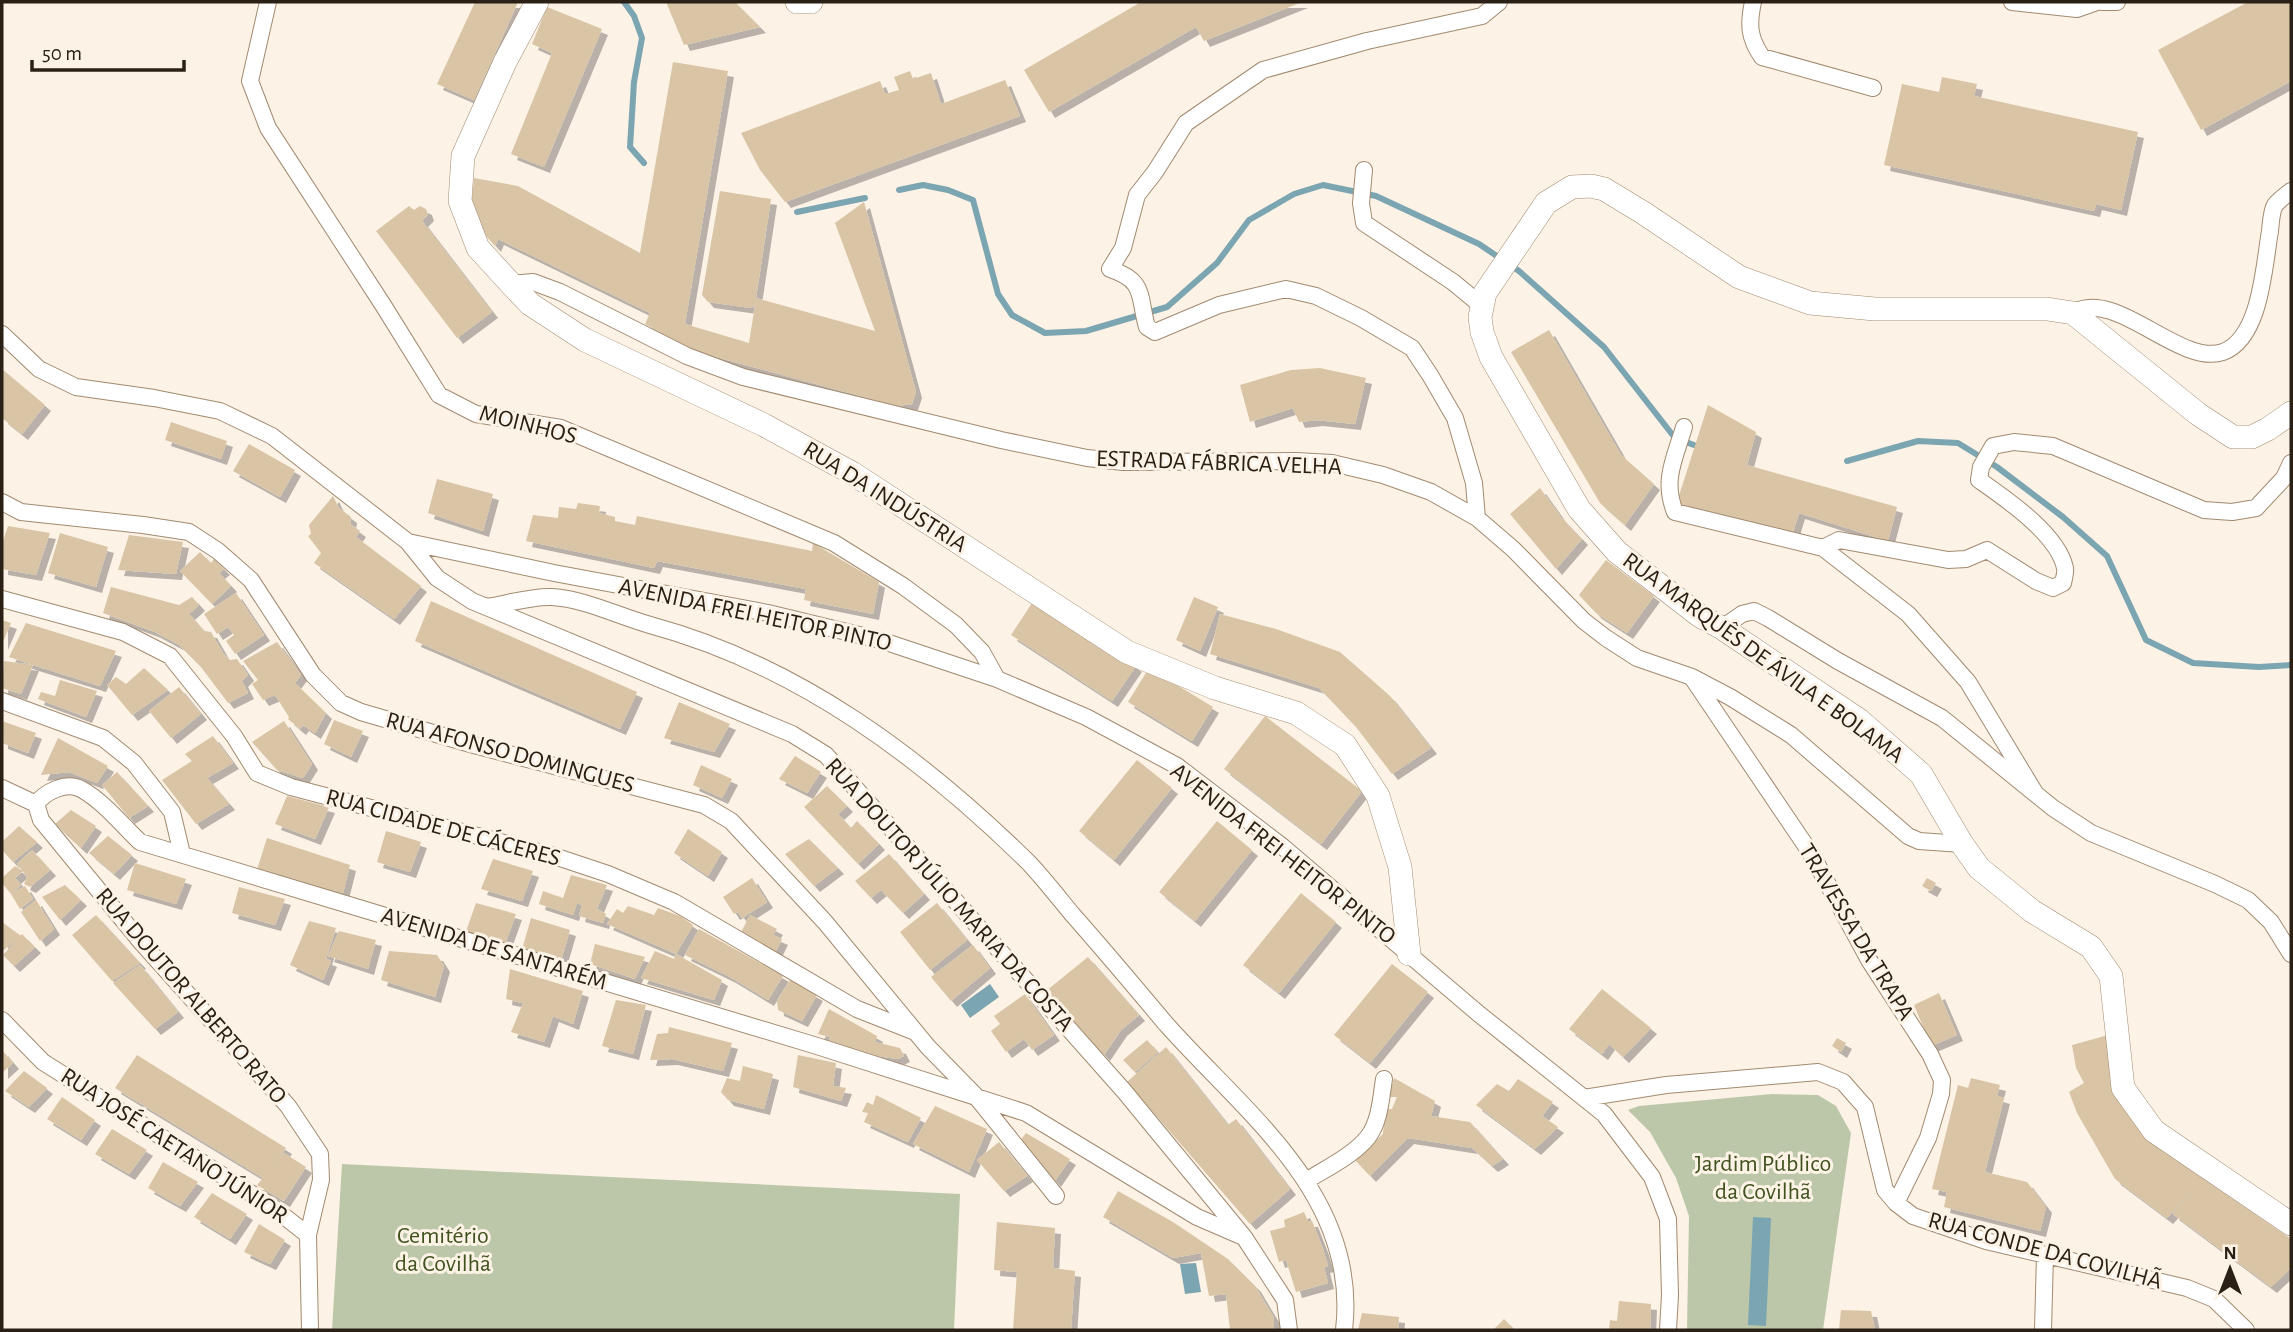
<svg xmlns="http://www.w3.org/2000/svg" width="2293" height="1332" font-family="'Alegreya Sans',sans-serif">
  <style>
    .green { fill: #bcc7a9 }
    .water { fill: #7ca5b2 }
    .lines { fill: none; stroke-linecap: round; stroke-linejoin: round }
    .stream { stroke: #7ca5b2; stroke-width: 6 }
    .building { fill: #d9c5a5; filter: url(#shadow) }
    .street-casing { stroke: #a28a70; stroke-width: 18 }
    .secondary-casing { stroke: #a28a70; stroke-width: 24 }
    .street { stroke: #fff; stroke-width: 16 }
    .secondary { stroke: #fff; stroke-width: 23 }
    .labels { text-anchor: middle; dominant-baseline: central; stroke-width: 6; stroke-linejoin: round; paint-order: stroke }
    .street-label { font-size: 24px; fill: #2a2015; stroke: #fcf2e6 }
    .park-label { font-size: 24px; fill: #41521e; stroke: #fcf2e6 }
  </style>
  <defs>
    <filter id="shadow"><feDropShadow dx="6" dy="6" stdDeviation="0" flood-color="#0004"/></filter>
  </defs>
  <rect width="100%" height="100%" fill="#fcf2e6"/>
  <path class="green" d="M 1772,1094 L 1818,1095 L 1836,1106 L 1851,1133 L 1823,1330 L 1687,1330 L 1689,1216 L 1676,1178 L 1650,1132 L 1628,1110 L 1639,1106 Z
    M 342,1164 L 960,1194 L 954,1330 L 332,1330 Z"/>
  <path class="water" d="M 990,984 L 999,997 L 970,1018 L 961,1005 Z
    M 1753,1217 L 1771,1218 L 1766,1326 L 1748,1325 Z
    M 1196,1263 L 1201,1292 L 1185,1294 L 1180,1264 Z"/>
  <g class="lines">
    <path class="stream" d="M 624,2 L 634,16 L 642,38 L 634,82 L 630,147 L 644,163
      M 899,190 L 923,185 L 948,190 L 973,200 L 998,294 L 1012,315 L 1045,333 L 1086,331 L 1167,307 L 1217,263 L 1249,220 L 1294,194 L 1323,185 L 1376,196 L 1479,244 L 1519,271 L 1604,347 L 1675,438 L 1694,445
      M 797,212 L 865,198
      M 1847,461 L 1918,441 L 1958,443 L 1997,467 L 2063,517 L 2107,556 L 2146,640 L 2193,663 L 2259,667 L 2291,665"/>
  </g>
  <path class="building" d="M 475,2 L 518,2 L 474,100 L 437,84 Z
    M 666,2 L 735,2 L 760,27 L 684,45 Z
    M 1141,2 L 1302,2 L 1204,41 L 1196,27 L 1049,112 L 1024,70 Z
    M 2248,2 L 2291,2 L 2291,81 L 2201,130 L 2158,50 Z
    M 547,7 L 602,29 L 544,167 L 511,154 L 552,53 L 532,44 Z
    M 673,62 L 728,71 L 685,324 L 749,343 L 755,305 L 751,308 L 708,302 L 702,295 L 720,191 L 771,199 L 756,298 L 875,331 L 835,223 L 864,202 L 916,392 L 912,404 L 897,406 L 694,351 L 645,324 L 650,313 L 498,239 L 495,246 L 486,236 L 475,210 L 472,200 L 474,178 L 518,186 L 640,253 Z
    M 910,71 L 913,79 L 931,73 L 941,104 L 1005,80 L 1020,116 L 785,202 L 760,170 L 741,133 L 880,81 L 885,94 L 899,90 L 894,77 Z
    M 1942,77 L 1977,84 L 1974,96 L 2138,132 L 2121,210 L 2096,204 L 2094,211 L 1884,165 L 1902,84 L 1939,92 Z
    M 409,206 L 414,210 L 420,206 L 426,209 L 428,215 L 422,221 L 492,312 L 457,338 L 376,231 Z
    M 1549,330 L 1621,455 L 1654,484 L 1625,525 L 1600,503 L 1511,352 Z
    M 1320,368 L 1366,378 L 1355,424 L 1317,420 L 1299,422 L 1293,408 L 1250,422 L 1240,385 L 1291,370 Z
    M 2,369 L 45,405 L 22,434 L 2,418 Z
    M 1708,405 L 1756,432 L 1747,465 L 1897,507 L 1888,541 L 1799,513 L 1792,536 L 1676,505 Z
    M 171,422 L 227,441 L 221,459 L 165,440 Z
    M 249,444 L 295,470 L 280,497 L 233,471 Z
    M 437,479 L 493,494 L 483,531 L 428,513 Z
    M 1540,488 L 1560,516 L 1582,539 L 1556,569 L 1510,514 Z
    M 333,496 L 339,508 L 351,517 L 350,524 L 360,531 L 356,537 L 421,586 L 394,619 L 314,563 L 321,553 L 308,536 L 311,534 L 309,525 Z
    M 578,503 L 600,506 L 599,513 L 615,517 L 615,521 L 635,525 L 637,516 L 812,551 L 813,543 L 879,582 L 873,614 L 804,600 L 806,589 L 657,561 L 654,568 L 526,541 L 533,515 L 558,518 L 559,507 L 576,509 Z
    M 8,526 L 50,533 L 36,575 L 2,569 L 2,544 Z
    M 60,533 L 108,547 L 96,587 L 48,573 Z
    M 129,535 L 183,542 L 176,574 L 118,570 Z
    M 200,552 L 211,563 L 214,559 L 224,569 L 219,573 L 231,586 L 212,604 L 180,571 Z
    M 1606,560 L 1654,596 L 1627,633 L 1596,613 L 1579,595 Z
    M 111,587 L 179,605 L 192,597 L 199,605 L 189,614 L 204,631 L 211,632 L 223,653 L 230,660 L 237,659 L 248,675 L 242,681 L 248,693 L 228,703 L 201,667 L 179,645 L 155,632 L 103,613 Z
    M 236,593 L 264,635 L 235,654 L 226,641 L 234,635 L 228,627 L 217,634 L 204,614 Z
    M 1194,597 L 1218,607 L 1200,651 L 1176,640 Z
    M 1034,600 L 1136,666 L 1112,701 L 1011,635 Z
    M 431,601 L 637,692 L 620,729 L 415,641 Z
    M 1220,614 L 1276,629 L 1340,652 L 1390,696 L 1431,748 L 1392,774 L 1356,727 L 1319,688 L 1210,654 Z
    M 2,620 L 11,623 L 2,644 Z
    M 26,623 L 116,651 L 100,686 L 33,665 L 21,694 L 2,688 L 4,661 L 33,665 L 9,657 Z
    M 277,642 L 301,675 L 295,683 L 326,713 L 315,733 L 303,725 L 300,729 L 288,719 L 289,717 L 275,695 L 263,700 L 252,684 L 258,680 L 243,661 Z
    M 144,668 L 168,690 L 132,715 L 107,685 L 116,677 L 126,684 Z
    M 1149,668 L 1213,707 L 1192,741 L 1128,702 Z
    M 60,680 L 97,691 L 86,717 L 38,699 L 41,692 L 55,696 Z
    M 179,687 L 201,714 L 171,738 L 149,711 Z
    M 679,702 L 730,724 L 714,752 L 664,738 Z
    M 1265,716 L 1362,791 L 1321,844 L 1224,769 Z
    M 334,720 L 363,731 L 351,757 L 324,744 Z
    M 2,721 L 36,733 L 28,753 L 2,743 Z
    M 284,721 L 312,764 L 303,778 L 277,770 L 252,742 Z
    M 213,736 L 233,763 L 207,778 L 229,804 L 196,824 L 162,780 L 192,761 L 185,754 Z
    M 58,738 L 108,766 L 97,783 L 69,772 L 41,775 Z
    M 795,756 L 821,772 L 807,793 L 779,779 Z
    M 1137,760 L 1172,788 L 1114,860 L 1079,831 Z
    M 701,765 L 732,779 L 722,798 L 693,785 Z
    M 117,772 L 148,806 L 129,818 L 102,785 Z
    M 827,786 L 847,806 L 838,814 L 851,828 L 857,821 L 879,844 L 858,864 L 804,807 Z
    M 287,796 L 329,807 L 315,839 L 275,824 Z
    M 71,810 L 96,826 L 81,848 L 55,824 Z
    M 1217,821 L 1252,850 L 1195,921 L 1159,892 Z
    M 19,826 L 37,842 L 13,862 L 2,850 L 2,842 Z
    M 688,829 L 722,852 L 708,876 L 674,853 Z
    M 386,831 L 421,842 L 410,872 L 377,862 Z
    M 108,836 L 132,855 L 114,874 L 89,853 Z
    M 267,838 L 350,865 L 342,897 L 255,876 Z
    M 809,839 L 838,868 L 814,886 L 785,854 Z
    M 32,850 L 50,870 L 30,887 L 24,884 L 27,877 L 17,864 Z
    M 889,854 L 924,894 L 903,913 L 881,890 L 871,898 L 855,881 Z
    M 493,859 L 533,871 L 522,901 L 481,889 Z
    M 135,863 L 186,879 L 176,904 L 127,890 Z
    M 15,866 L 23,871 L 15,878 L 21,885 L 11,894 L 2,883 L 2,878 Z
    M 571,875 L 607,885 L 597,909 L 606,914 L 603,923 L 579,916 L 582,905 L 577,903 L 573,915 L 539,904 L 543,891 L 563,898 Z
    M 752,878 L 767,902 L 742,918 L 738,912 L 734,914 L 723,897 Z
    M 1927,878 L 1936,883 L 1931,891 L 1922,886 Z
    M 65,885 L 81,900 L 60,920 L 42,897 Z
    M 25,886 L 33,899 L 20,909 L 11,894 Z
    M 239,887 L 285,899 L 275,925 L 232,913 Z
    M 1301,893 L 1336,922 L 1279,993 L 1243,965 Z
    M 36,900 L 54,929 L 40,941 L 21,912 Z
    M 476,903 L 516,914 L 504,947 L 464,937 Z
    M 937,903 L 967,940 L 930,970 L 900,932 Z
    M 628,906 L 654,915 L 658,908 L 680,916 L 693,925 L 676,954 L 722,980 L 714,1000 L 641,978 L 655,951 L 674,959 L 676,954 L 607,924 L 617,909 L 623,913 Z
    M 96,915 L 140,963 L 112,981 L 72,935 Z
    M 750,915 L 777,929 L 773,935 L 782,939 L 774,955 L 739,936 Z
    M 531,918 L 570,930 L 560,964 L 521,953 Z
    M 309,921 L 336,928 L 326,959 L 331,961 L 323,980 L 290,965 Z
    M 2,922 L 21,936 L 4,950 L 2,948 Z
    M 699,929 L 783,976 L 768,1000 L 730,977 L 685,955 Z
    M 339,931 L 376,940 L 368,969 L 328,956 Z
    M 22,934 L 35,947 L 14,966 L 3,955 Z
    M 595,944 L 645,957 L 635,979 L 590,964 Z
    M 973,945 L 990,968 L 951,1001 L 931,977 Z
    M 389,951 L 437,955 L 444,966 L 435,997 L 381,980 Z
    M 1088,957 L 1139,1015 L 1121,1030 L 1104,1055 L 1046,991 Z
    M 1392,964 L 1428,992 L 1370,1063 L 1334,1035 Z
    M 140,965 L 178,1012 L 155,1029 L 113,983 Z
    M 510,969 L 583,991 L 573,1024 L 553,1016 L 544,1042 L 511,1032 L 523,1003 L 506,999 Z
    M 790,980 L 817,995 L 802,1021 L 778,1010 L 777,1001 Z
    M 1602,989 L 1651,1028 L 1623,1057 L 1609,1044 L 1602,1054 L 1569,1029 Z
    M 1939,993 L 1957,1035 L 1931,1046 L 1914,1005 Z
    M 1025,994 L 1054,1035 L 1032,1050 L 1024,1039 L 1006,1052 L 991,1031 L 1000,1024 L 994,1016 Z
    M 616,1000 L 646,1005 L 633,1054 L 602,1046 Z
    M 829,1009 L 877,1036 L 875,1042 L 900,1048 L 904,1056 L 898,1059 L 870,1055 L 829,1044 L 830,1037 L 818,1034 Z
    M 669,1027 L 732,1043 L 723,1071 L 672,1059 L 650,1060 L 657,1034 L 668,1033 Z
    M 2112,1034 L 2119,1098 L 2151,1143 L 2291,1239 L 2291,1268 L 2271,1287 L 2173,1214 L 2191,1192 L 2167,1218 L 2115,1179 L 2077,1113 L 2069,1092 L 2084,1083 L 2076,1068 L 2072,1045 Z
    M 1837,1038 L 1846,1043 L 1841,1052 L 1832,1046 Z
    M 1147,1040 L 1158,1052 L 1135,1072 L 1123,1060 Z
    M 1166,1047 L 1228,1125 L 1236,1119 L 1290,1189 L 1250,1224 L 1127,1082 Z
    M 2,1050 L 13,1063 L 2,1073 Z
    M 137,1055 L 286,1148 L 275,1164 L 284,1153 L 306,1167 L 284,1201 L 257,1185 L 263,1178 L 115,1088 Z
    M 798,1055 L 836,1063 L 833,1086 L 846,1088 L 841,1101 L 793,1087 Z
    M 743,1066 L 773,1074 L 764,1109 L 728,1100 L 721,1092 L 727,1078 L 740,1081 Z
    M 24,1071 L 47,1088 L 29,1107 L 5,1091 Z
    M 1394,1078 L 1435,1101 L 1431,1116 L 1470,1122 L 1503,1159 L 1492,1166 L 1472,1148 L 1408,1138 L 1370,1176 L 1355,1160 L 1383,1134 L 1385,1109 L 1392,1109 L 1397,1097 L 1389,1097 Z
    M 1971,1078 L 2000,1085 L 1997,1096 L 2004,1098 L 1985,1172 L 2027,1182 L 2046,1207 L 2040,1231 L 1944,1207 L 1947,1192 L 1932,1189 L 1958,1085 L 1968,1088 Z
    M 1518,1079 L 1553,1102 L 1542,1116 L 1558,1127 L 1535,1149 L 1476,1105 L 1497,1084 L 1509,1091 Z
    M 876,1095 L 921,1118 L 908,1142 L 864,1122 L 868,1113 L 862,1112 L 867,1102 L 873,1105 Z
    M 62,1097 L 95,1120 L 81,1140 L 47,1119 Z
    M 935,1106 L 987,1129 L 969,1172 L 913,1144 Z
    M 112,1129 L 147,1150 L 129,1174 L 95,1154 Z
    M 1026,1133 L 1070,1159 L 1055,1181 L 1020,1141 Z
    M 999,1142 L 1027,1176 L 1004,1191 L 977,1160 Z
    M 163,1162 L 198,1182 L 180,1206 L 148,1188 Z
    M 1118,1191 L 1173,1222 L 1228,1259 L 1255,1286 L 1274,1318 L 1274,1330 L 1230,1330 L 1226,1294 L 1209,1296 L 1201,1253 L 1173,1258 L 1103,1217 Z
    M 212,1193 L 247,1214 L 230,1239 L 194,1217 Z
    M 1304,1212 L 1308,1221 L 1312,1221 L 1323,1249 L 1328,1266 L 1324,1267 L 1328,1283 L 1296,1292 L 1286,1260 L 1279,1262 L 1270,1231 L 1285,1227 L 1284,1220 Z
    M 997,1222 L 1055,1228 L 1053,1268 L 1075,1271 L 1071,1330 L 1013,1330 L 1017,1272 L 994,1270 Z
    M 259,1224 L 285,1240 L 270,1264 L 244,1252 Z
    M 1619,1301 L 1651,1304 L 1650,1330 L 1609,1330 L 1610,1320 L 1617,1321 Z
    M 1841,1310 L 1871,1311 L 1875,1330 L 1839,1330 Z
    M 1362,1313 L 1399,1317 L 1398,1330 L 1358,1330 Z
    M 1504,1319 L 1515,1330 L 1493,1330 Z"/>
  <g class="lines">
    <defs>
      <path id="street" d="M 268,2 L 250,81 L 268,128 L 383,305 L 439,395 L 476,414 L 561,428 L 834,543 L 903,586 L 956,625 L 982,652 L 997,679
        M 1753,2 C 1748,25 1749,38 1762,57 L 1873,88
        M 2012,2 L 2077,9 L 2097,2
        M 2102,2 L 2117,2
        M 1364,170 L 1361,203 L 1364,223 L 1453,282 L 1482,306
        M 511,284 L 533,282 L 560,292 L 687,356 L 743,377 L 1001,440 L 1087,458 L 1123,462 L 1296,461 L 1332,463 L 1383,475 L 1431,492 L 1477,518 L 1513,549 L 1584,621 L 1606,638 L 1637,658 L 1692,677 L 1730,697 L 1791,735 L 1908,836 L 1919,841 L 1962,844
        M 2073,313 C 2115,287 2180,367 2223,352 C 2261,338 2264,265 2270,231 C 2271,223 2271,212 2275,205 C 2279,200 2286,195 2291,191
        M 2,334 L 39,369 L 76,387 L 154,398 L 220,411 L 272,436 L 408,542 L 437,578 L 472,601 L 792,734 L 826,755 L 1124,1091 L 1244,1237 L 1285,1300 L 1289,1330
        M 1684,427 C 1675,458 1662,480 1675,512 L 1823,548
        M 2,502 L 21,512 L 143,525 L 189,532 L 218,551 L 251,580 L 313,675 L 341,703 L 361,712 L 474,745 L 704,805 L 731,821 L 825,922 L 928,1047 L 974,1094 L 1056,1196
        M 1477,518 L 1474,483 L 1455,418 L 1430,375 L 1412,348 L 1361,318 L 1316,296 L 1286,289 L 1219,305 L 1155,332 L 1147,327 C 1138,295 1146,281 1110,269 L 1123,248 L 1137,195 L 1155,172 L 1186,123 L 1263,70 L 1367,41 L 1482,16 L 1499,2
        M 408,542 L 554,573 L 768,613 L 880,640 L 997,679 L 1086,717 L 1177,766 L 1283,847 L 1479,1014 L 1604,1114 L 1652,1177 L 1668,1219 L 1670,1295 L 1668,1330
        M 2,599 L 123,632 L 170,656 L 234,736 L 257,773 L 291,787 L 554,856 L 608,874 L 674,902 L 857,1009 L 913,1031
        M 486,607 C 507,604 531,596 552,597 C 585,599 618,616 650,625 C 798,665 921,757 1029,863 C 1044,879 1058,897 1072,914 C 1104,950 1135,987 1166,1024 C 1245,1113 1360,1196 1344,1330
        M 1722,628 L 1742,614 L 1754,611 L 1768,618 L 1838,661 L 1942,718 L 2053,808 L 2091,833 L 2215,884 L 2248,900 L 2271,922 L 2291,954
        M 1693,679 L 1812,855 L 1869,960 L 1930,1054 L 1942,1080 L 1941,1094 L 1928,1138 L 1896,1203
        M 2,701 L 103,738 L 134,763 L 172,812 L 182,854
        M 2,788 L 36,804 L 41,820 L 141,942 L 288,1106 L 320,1154 L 321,1180 L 308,1235 L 310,1330
        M 2035,793 L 1968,682 L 1908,614 L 1823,548 L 1839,540 L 1948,560 L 1966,559 L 1987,550 L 2036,581 L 2053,588 L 2063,583 C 2064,578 2066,572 2065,568 C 2058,534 2006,499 1979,480 L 1981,467 L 1993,446 L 2014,442 L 2053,446 L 2204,510 L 2232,512 L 2256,508 L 2284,478 L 2291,463
        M 36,804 C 45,792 66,781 81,789 C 103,801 122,825 140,842 L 817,1046 L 1026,1113 L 1197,1217 L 1241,1236
        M 2,1020 L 43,1062 L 271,1206 L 308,1235
        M 1584,1098 L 1666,1085 L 1818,1072 L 1843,1082 L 1865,1107 L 1885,1190 L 1896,1203 L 1913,1216 L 1986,1241 L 2187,1288 L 2214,1299 L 2246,1330
        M 1306,1181 C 1325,1169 1354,1155 1368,1137 C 1380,1121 1381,1098 1384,1079
        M 2043,1330 L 2045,1255"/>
      <path id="secondary" d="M 537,2 L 505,62 L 463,156 L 460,201 L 478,248 L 511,284 L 530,304 L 585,340 L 764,425 L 852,473 L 1127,652 L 1215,688 L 1296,713 L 1345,745 L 1378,796 L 1400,867 L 1409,954
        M 797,2 L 811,2
        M 2291,413 L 2268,429 L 2252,437 L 2233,437 L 2198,414 L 2073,313 L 2047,309 L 1875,309 L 1810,303 L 1739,277 L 1642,212 L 1604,189 L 1591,186 L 1572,187 L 1546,203 L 1485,293 L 1480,317 L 1482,332 L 1491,357 L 1579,509 L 1617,552 L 1700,616 L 1722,628 L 1859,720 L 1921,774 L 1962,844 L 1979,868 L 2032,911 L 2091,947 L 2111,976 L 2123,1088 L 2154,1131 L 2291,1224"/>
    </defs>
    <use href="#street" class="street-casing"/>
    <use href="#secondary" class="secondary-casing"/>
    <use href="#street" class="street"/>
    <use href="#secondary" class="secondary"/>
  </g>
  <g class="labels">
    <g class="street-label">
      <text transform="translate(528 425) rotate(14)">MOINHOS</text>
      <text transform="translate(1219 463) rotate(2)">ESTRADA FÁBRICA VELHA</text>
      <text transform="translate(885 497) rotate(32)">RUA DA INDÚSTRIA</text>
      <text transform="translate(755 615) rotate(12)">AVENIDA FREI HEITOR PINTO</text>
      <text transform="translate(1763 658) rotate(36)">RUA MARQUÊS DE ÁVILA E BOLAMA</text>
      <text transform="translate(510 753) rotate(15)">RUA AFONSO DOMINGUES</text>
      <text transform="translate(443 828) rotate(15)">RUA CIDADE DE CÁCERES</text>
      <text transform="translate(1283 854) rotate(38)">AVENIDA FREI HEITOR PINTO</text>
      <text transform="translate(949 895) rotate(48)">RUA DOUTOR JÚLIO MARIA DA COSTA</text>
      <text transform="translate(1856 932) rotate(59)">TRAVESSA DA TRAPA</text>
      <text transform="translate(494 949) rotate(17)">AVENIDA DE SANTARÉM</text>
      <text transform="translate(191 996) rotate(49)">RUA DOUTOR ALBERTO RATO</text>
      <text transform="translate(174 1146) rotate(33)">RUA JOSÉ CAETANO JÚNIOR</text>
      <text transform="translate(2045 1251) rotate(15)">RUA CONDE DA COVILHÃ</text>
    </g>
    <g class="park-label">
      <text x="1763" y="1164">Jardim Público<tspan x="1763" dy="28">da Covilhã</tspan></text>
      <text x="443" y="1236">Cemitério<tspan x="443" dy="28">da Covilhã</tspan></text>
    </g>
  </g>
  <rect width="2293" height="1332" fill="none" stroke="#2a2015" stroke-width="7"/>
  <g transform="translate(2230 1269)" stroke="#fcf2e6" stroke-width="5" paint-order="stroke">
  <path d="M0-5L12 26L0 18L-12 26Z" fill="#2a2015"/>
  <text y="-10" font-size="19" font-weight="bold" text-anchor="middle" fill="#2a2015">N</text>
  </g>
  <path d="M32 60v10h152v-10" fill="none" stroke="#2a2015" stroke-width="3.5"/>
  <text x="42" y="60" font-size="21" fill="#2a2015" stroke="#fcf2e6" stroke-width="5" paint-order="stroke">50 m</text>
</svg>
